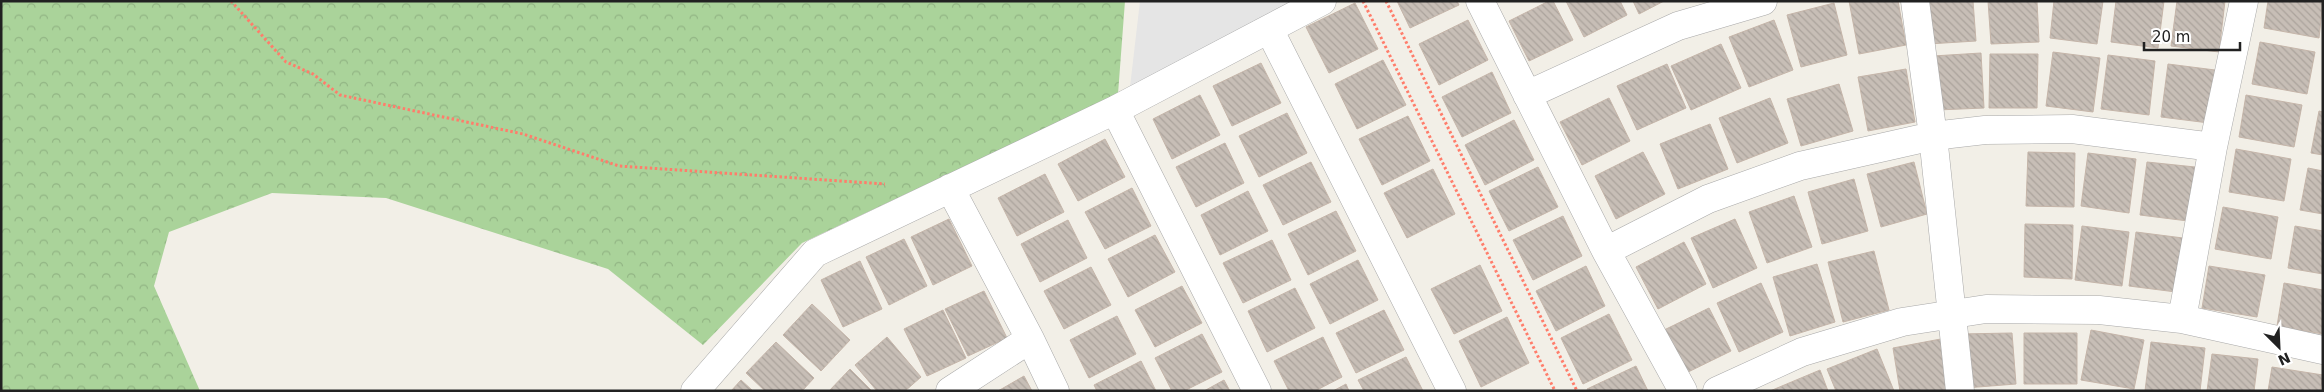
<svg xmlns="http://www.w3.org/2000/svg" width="2324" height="392" font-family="'DejaVu Sans',sans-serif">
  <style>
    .forest { fill: url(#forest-crowns) }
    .parking { fill: #e5e5e5 }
    .building { fill: url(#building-back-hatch); stroke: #c5b5a9 }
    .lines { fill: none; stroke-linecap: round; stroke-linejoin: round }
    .minor-casing { stroke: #a8a8a8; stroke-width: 29 }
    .path { stroke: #ff7d6b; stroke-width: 3; stroke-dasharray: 2.5 2.5; stroke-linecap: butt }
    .minor { stroke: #fff; stroke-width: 28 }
  </style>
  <defs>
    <pattern id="forest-crowns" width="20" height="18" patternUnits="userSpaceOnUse" patternTransform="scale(1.25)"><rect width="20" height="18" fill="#aad39a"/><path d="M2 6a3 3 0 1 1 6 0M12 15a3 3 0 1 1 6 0" fill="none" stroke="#92b584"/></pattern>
    <pattern id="building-back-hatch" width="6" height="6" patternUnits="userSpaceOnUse" patternTransform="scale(1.25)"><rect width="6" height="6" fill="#c7beb6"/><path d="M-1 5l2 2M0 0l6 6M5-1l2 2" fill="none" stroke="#aba39c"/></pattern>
  </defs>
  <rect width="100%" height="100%" fill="#f2efe7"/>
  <path class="forest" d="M 1,1 L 1125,1 L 1118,94 L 802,243 L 703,345 L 608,269 L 386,198 L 272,193 L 169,232 L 154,286 L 200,391 L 1,391 Z"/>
  <path class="parking" d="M 1140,1 L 1294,1 L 1130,87 Z"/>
  <path class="building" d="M 1397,1 L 1457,1 L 1459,5 L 1410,28 Z
    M 1549,1 L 1553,1 L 1573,40 L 1529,61 L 1509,21 Z
    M 1566,1 L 1620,1 L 1627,15 L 1584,37 Z
    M 1633,1 L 1664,1 L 1639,14 Z
    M 1849,1 L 1898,1 L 1906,45 L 1859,54 Z
    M 1925,1 L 1973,1 L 1976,41 L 1928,44 Z
    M 1988,1 L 2037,1 L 2039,42 L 1991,44 Z
    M 2054,1 L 2103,1 L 2097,44 L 2050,38 Z
    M 2116,1 L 2164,1 L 2158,48 L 2111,42 Z
    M 2177,1 L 2225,1 L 2219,52 L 2171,46 Z
    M 2268,1 L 2323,1 L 2319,38 L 2264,28 Z
    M 1355,3 L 1378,49 L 1329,73 L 1306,27 Z
    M 1834,3 L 1847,55 L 1801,67 L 1787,15 Z
    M 1468,20 L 1488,60 L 1439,85 L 1419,44 Z
    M 1774,20 L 1793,70 L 1749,87 L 1729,37 Z
    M 2260,42 L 2315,52 L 2307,94 L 2252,84 Z
    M 1721,44 L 1741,88 L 1691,110 L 1671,66 Z
    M 2053,52 L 2100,58 L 2093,112 L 2046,106 Z
    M 1981,53 L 1984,108 L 1937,110 L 1933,56 Z
    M 1990,54 L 2038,54 L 2037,108 L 1989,108 Z
    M 2108,55 L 2155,61 L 2149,115 L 2101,109 Z
    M 1383,60 L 1406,105 L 1357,129 L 1335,84 Z
    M 1261,63 L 1281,103 L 1232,126 L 1213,86 Z
    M 1667,64 L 1686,108 L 1637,130 L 1617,86 Z
    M 2168,64 L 2215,70 L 2209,123 L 2161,117 Z
    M 1906,69 L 1915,122 L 1868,131 L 1858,77 Z
    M 1492,72 L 1511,113 L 1462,137 L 1442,97 Z
    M 1839,84 L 1853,131 L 1801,146 L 1787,99 Z
    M 1200,95 L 1220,135 L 1172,159 L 1153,119 Z
    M 2246,95 L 2302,105 L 2294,147 L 2239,137 Z
    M 1609,98 L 1630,141 L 1582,165 L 1560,122 Z
    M 1770,98 L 1788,143 L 1737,163 L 1719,118 Z
    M 2319,111 L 2323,112 L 2323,155 L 2311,153 Z
    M 1287,113 L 1307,153 L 1259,177 L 1239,136 Z
    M 1408,116 L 1430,161 L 1382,185 L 1359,139 Z
    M 1514,120 L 1534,160 L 1485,185 L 1465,145 Z
    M 1710,124 L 1728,169 L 1678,189 L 1660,144 Z
    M 1105,139 L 1125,177 L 1078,201 L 1058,164 Z
    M 1225,143 L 1244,183 L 1196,207 L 1176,167 Z
    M 2236,149 L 2291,159 L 2284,201 L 2229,192 Z
    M 1643,152 L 1665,194 L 1616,219 L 1595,176 Z
    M 2028,152 L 2075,153 L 2074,207 L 2026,206 Z
    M 2088,153 L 2136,159 L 2129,213 L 2081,206 Z
    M 1311,162 L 1331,202 L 1283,225 L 1263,185 Z
    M 1914,162 L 1927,214 L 1881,227 L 1867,174 Z
    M 2147,162 L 2195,167 L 2188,221 L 2140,215 Z
    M 1538,167 L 1558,207 L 1509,231 L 1489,191 Z
    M 2308,168 L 2323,171 L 2323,214 L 2300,210 Z
    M 1433,169 L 1455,214 L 1407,238 L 1384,193 Z
    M 1045,174 L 1064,212 L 1017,236 L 998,198 Z
    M 1854,179 L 1868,231 L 1822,244 L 1808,192 Z
    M 1132,188 L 1151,226 L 1105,249 L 1085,212 Z
    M 1248,191 L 1268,231 L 1220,255 L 1201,215 Z
    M 1794,196 L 1812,247 L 1767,263 L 1749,212 Z
    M 2223,207 L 2278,217 L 2271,259 L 2215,249 Z
    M 1336,211 L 1356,251 L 1308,275 L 1288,234 Z
    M 1563,216 L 1582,256 L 1533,280 L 1513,240 Z
    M 949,219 L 972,266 L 933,285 L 911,237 Z
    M 1735,219 L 1757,268 L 1713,288 L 1691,238 Z
    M 1068,220 L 1087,258 L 1040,282 L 1021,244 Z
    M 2025,224 L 2073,225 L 2072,279 L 2024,277 Z
    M 2082,226 L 2129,232 L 2122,286 L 2075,280 Z
    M 2295,226 L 2323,231 L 2323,274 L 2288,268 Z
    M 2136,232 L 2183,238 L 2176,292 L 2129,286 Z
    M 1155,235 L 1175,272 L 1128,297 L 1108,259 Z
    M 904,239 L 927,286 L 889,305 L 866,257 Z
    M 1272,240 L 1291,280 L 1243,303 L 1223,263 Z
    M 1684,242 L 1706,284 L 1658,309 L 1636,267 Z
    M 1874,251 L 1889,310 L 1843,322 L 1828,262 Z
    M 1358,260 L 1378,300 L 1330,324 L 1310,284 Z
    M 860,261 L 882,309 L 843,327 L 821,280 Z
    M 1817,264 L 1835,322 L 1790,336 L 1773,277 Z
    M 1480,265 L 1502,311 L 1454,334 L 1431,289 Z
    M 1586,266 L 1605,306 L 1556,331 L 1536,291 Z
    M 2209,266 L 2265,275 L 2257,317 L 2202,308 Z
    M 1091,267 L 1111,305 L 1064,329 L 1044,291 Z
    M 1761,283 L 1783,332 L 1739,352 L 1717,303 Z
    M 2284,283 L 2323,290 L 2323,334 L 2277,326 Z
    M 1182,286 L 1202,323 L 1155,347 L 1135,310 Z
    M 1295,288 L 1315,328 L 1267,352 L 1248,311 Z
    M 984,291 L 1007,338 L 968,356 L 945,309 Z
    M 812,304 L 850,340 L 821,371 L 783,335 Z
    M 1709,308 L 1731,351 L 1682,375 L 1660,332 Z
    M 943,310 L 966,358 L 927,376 L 904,329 Z
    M 1384,310 L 1404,350 L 1356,373 L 1336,333 Z
    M 1609,314 L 1632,360 L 1583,384 L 1561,338 Z
    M 1117,316 L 1136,354 L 1089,378 L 1070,340 Z
    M 1507,317 L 1529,363 L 1481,387 L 1459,341 Z
    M 2091,330 L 2144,340 L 2134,389 L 2081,380 Z
    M 2012,333 L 2016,384 L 1965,388 L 1960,334 Z
    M 2024,333 L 2077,333 L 2077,384 L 2024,384 Z
    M 1202,334 L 1222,372 L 1184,391 L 1172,391 L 1155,358 Z
    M 887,337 L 921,377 L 905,391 L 877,391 L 855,365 Z
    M 1323,337 L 1342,377 L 1315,391 L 1289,391 L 1274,361 Z
    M 1946,338 L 1955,388 L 1941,391 L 1900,391 L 1893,348 Z
    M 776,342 L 814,378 L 802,391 L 765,391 L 746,373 Z
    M 2151,342 L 2205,348 L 2200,391 L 2145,391 Z
    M 1877,349 L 1894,391 L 1836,391 L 1827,369 Z
    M 2212,354 L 2258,359 L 2254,391 L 2207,391 Z
    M 1406,357 L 1423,391 L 1364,391 L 1358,380 Z
    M 1141,361 L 1156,391 L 1097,391 L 1094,385 Z
    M 1636,366 L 1648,391 L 1588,391 L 1587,389 Z
    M 2272,367 L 2323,375 L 2320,391 L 2268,391 Z
    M 850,369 L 872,391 L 829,391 Z
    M 1820,370 L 1828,391 L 1770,391 Z
    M 1024,376 L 1032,391 L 998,391 Z
    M 741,380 L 753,391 L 731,391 Z
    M 1224,380 L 1230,391 L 1204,391 Z
    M 1346,384 L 1349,391 L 1333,391 Z"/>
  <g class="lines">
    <defs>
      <path id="minor" d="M 1480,1 L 1606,251 L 1683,391
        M 1915,1 L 1933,136 L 1960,391
        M 1269,29 L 1452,391
        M 1527,95 L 1678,26 L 1763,1
        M 1115,110 L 1257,391
        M 950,188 L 1030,339 L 1055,391
        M 1606,251 L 1708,199 L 1800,166 L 1933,136 L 1985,130 L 2072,129 L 2213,147
        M 2182,319 L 2213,147 L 2244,1
        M 695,391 L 815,253 L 1115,110 L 1322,1
        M 950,391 L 1030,339
        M 1717,391 L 1802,352 L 1902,322 L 1986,309 L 2099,310 L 2182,319 L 2323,350"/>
    </defs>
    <use href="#minor" class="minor-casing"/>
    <path class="path" d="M 231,1 L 286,62 L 313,74 L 340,95 L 523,134 L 619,166 L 885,184
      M 1363,1 L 1555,391
      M 1386,1 L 1577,391"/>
    <use href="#minor" class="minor"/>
  </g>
  <rect width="2324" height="392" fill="none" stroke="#212121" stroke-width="5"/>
  <g transform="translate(2279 347) rotate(156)" stroke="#ffffff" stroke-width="4" paint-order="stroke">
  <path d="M0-4L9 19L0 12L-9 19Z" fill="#212121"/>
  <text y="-8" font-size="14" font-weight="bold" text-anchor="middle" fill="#212121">N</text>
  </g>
  <path d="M2144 42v8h96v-8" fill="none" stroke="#212121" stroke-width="2.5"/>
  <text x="2152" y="42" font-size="15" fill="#212121" stroke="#ffffff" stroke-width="4" paint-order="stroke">20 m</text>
</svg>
